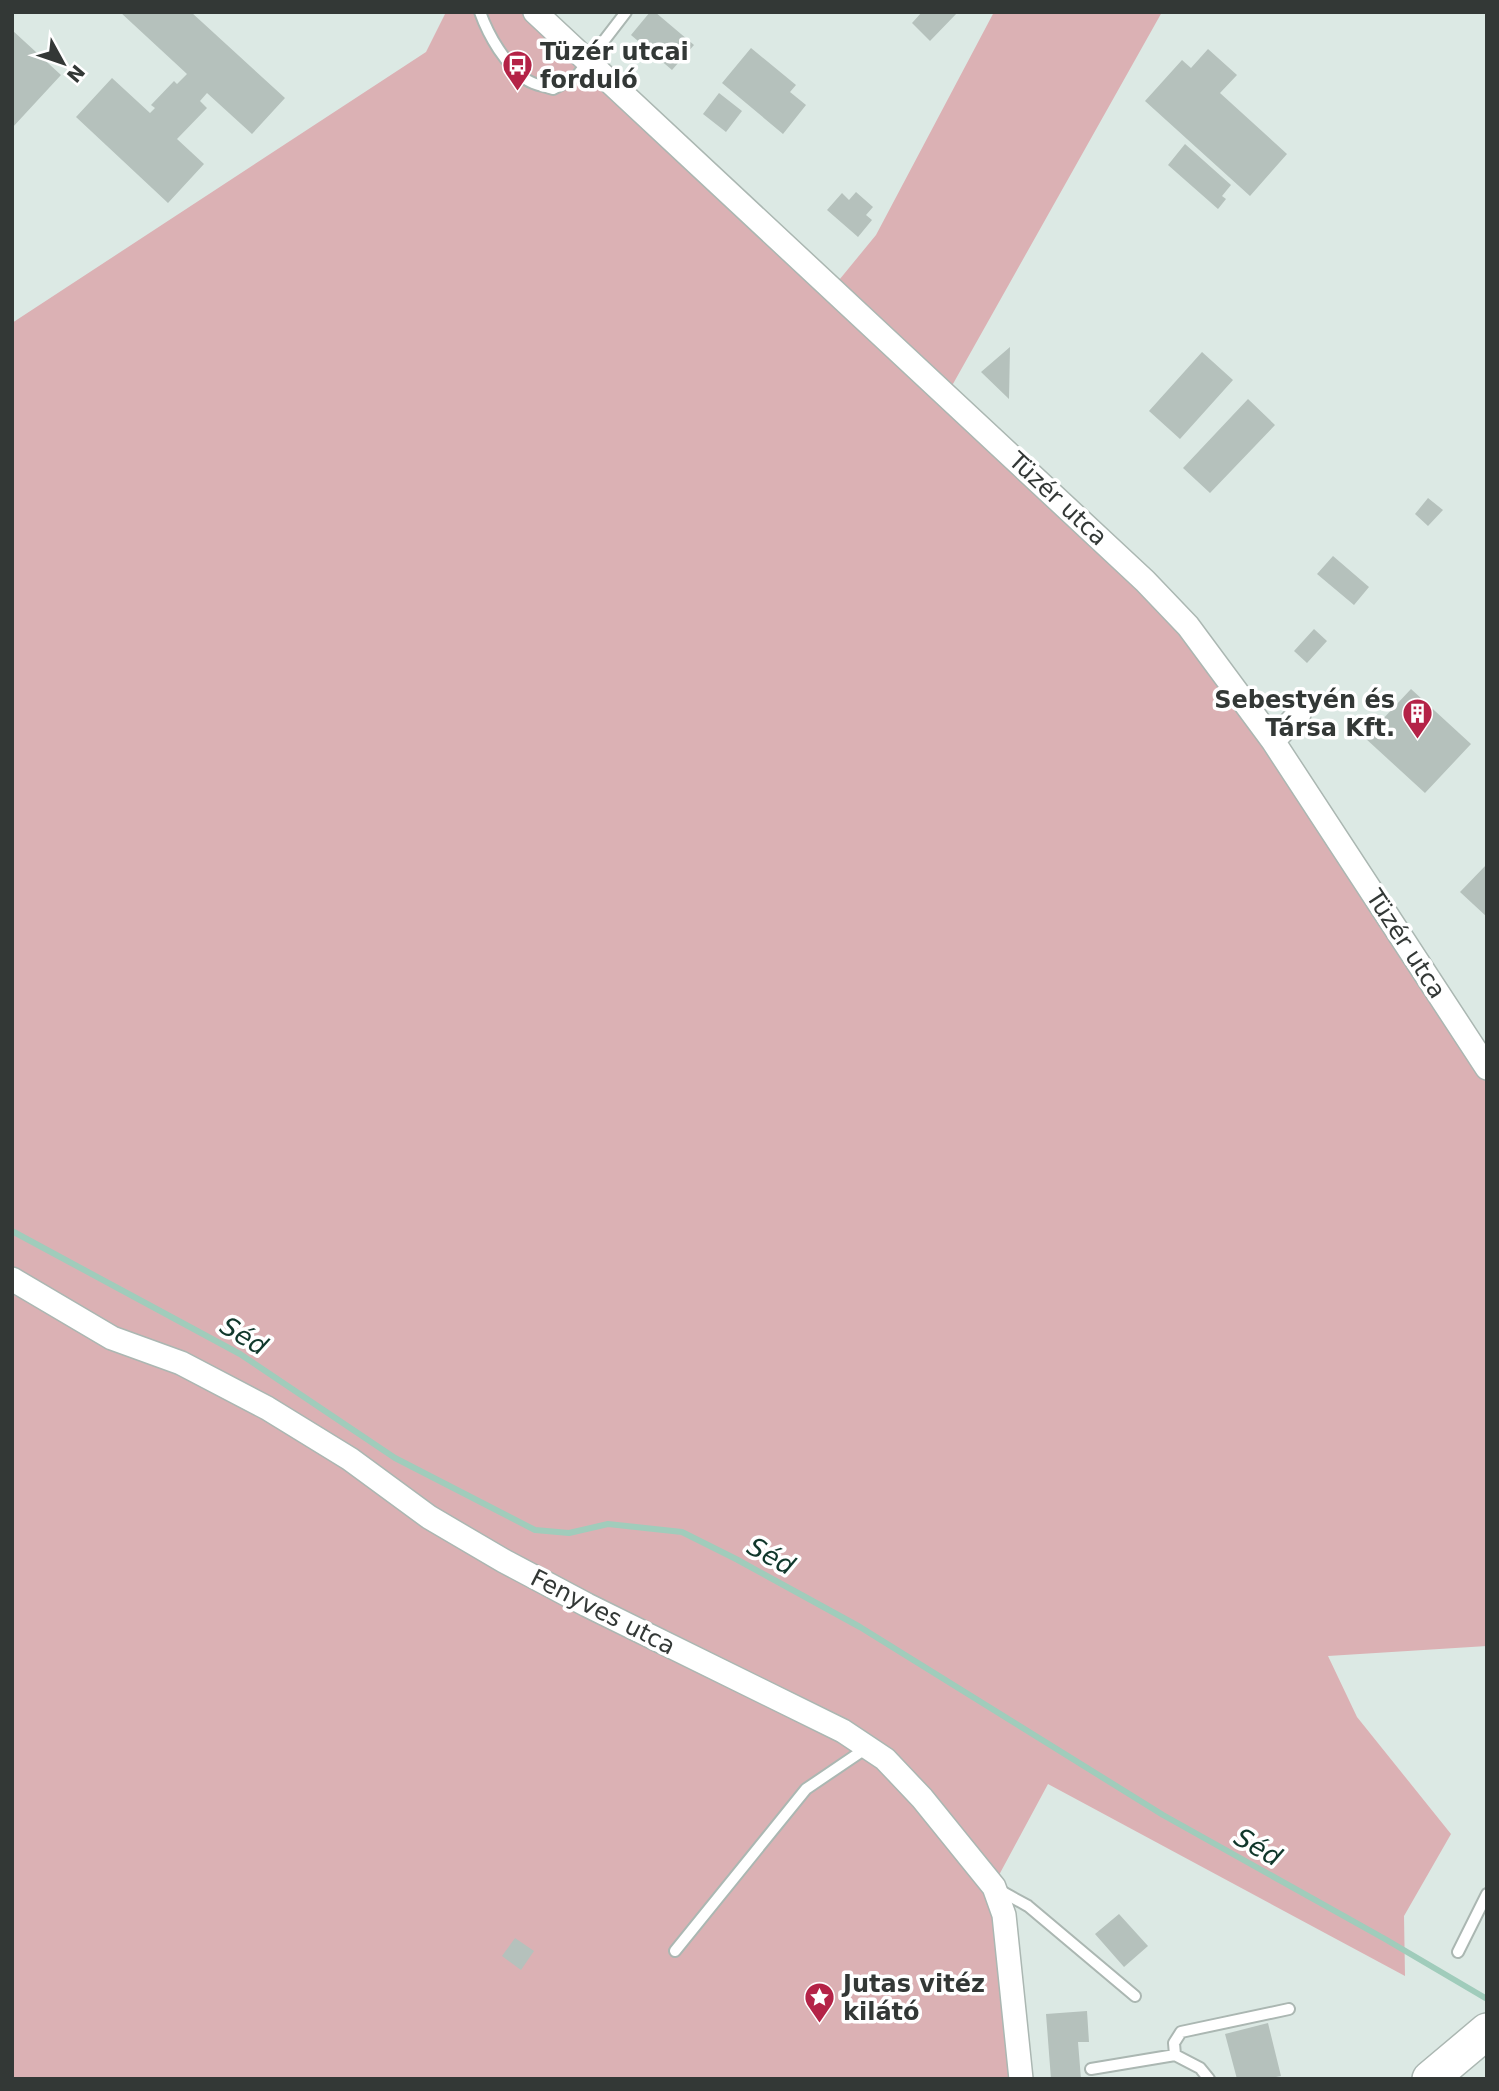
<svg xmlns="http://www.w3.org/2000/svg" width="1499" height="2091" font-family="'DejaVu Sans',sans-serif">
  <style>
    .green { fill: #dbb1b4 }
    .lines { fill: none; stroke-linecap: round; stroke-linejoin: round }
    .stream { stroke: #a0ccbb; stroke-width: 6 }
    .building { fill: #b5c1bc }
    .service-casing { stroke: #abb7b2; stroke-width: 14 }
    .minor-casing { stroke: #abb7b2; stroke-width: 26 }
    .primary-casing { stroke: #abb7b2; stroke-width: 38 }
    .service { stroke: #fff; stroke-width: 10 }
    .minor { stroke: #fff; stroke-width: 23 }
    .primary { stroke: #fff; stroke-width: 35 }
    .labels { text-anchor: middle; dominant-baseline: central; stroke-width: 7; stroke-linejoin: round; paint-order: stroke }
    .poi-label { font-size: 24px; font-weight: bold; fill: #333836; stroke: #fff; text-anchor: start }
    .street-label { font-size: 24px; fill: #333836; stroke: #fff }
    .water-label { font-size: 26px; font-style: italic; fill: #10372b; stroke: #fff }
  </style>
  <rect width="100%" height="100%" fill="#dce9e4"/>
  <path class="green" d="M 446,12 L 539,12 L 835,285 L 876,235 L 994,12 L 1162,12 L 949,391 L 1151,578 L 1487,1065 L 1487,1646 L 1328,1656 L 1357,1717 L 1451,1834 L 1404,1916 L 1405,1976 L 1048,1784 L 992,1888 L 1018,2079 L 12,2079 L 12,323 L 426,52 Z"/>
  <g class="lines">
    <path class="stream" d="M 12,1231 L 240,1354 L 395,1458 L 535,1530 L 569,1533 L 608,1524 L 682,1532 L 736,1559 L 860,1627 L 1163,1815 L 1385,1939 L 1487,1999"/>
  </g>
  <path class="building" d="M 120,12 L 191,12 L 285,98 L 252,134 L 207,93 L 200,101 L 207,108 L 177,139 L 204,164 L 168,203 L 76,117 L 112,78 L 150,113 L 155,108 L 151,105 L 174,81 L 177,84 L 187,74 Z
    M 650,12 L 655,12 L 694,45 L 672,70 L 631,35 Z
    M 922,12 L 958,12 L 930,41 L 912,23 Z
    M 12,30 L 61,75 L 12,128 Z
    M 751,48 L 796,85 L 790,92 L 806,105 L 783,134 L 722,83 Z
    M 1208,49 L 1237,75 L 1220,93 L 1287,154 L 1250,196 L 1145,101 L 1182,60 L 1191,68 Z
    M 719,93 L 742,111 L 726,132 L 703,114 Z
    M 1185,144 L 1231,185 L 1222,196 L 1226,199 L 1218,209 L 1168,165 Z
    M 856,192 L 873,207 L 866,215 L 872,220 L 858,237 L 827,210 L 842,193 L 849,200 Z
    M 1010,347 L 1009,399 L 981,372 Z
    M 1202,352 L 1233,380 L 1180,439 L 1149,411 Z
    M 1248,399 L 1275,425 L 1210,493 L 1183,468 Z
    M 1428,498 L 1443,510 L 1428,526 L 1415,514 Z
    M 1333,556 L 1369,587 L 1354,605 L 1317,574 Z
    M 1314,629 L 1327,641 L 1307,663 L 1294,651 Z
    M 1411,689 L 1471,744 L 1425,793 L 1365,738 Z
    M 1487,864 L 1487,917 L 1460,892 Z
    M 1119,1914 L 1148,1946 L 1124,1967 L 1095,1934 Z
    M 515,1938 L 534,1951 L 521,1970 L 502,1956 Z
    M 1087,2011 L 1089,2042 L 1078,2042 L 1081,2079 L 1051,2079 L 1046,2014 Z
    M 1268,2023 L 1281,2076 L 1276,2077 L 1277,2079 L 1237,2079 L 1225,2034 Z"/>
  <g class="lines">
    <defs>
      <path id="service" d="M 480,12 C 489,37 505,64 527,80 C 534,85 545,86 553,89 L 576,77 L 626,12
        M 999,1890 L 1028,1906 L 1135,1996
        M 675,1951 L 806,1789 L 868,1747
        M 1458,1952 L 1487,1894
        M 1175,2055 L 1174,2043 L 1181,2032 L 1289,2009
        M 1091,2069 L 1175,2055 L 1200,2068 L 1209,2079"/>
      <path id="minor" d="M 535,12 L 1145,581 L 1188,626 L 1273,741 L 1487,1068
        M 1273,741 L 1299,714
        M 12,1279 L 112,1338 L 181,1363 L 267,1408 L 350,1459 L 429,1517 L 504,1561 L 587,1605 L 843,1731 L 885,1759 L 922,1798 L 994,1887 L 1004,1915 L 1021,2079"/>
      <path id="primary" d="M 1430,2079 L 1487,2031"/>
    </defs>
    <use href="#service" class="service-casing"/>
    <use href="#minor" class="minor-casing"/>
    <use href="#primary" class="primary-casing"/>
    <use href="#service" class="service"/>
    <use href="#minor" class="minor"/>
    <use href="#primary" class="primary"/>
  </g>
  <defs>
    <symbol id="bus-pin" viewBox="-11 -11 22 30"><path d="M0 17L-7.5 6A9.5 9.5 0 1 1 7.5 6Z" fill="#b42347" stroke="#fff"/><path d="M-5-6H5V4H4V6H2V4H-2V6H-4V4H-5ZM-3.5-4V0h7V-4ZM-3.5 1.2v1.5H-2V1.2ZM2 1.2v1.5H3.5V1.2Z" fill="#fff"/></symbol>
    <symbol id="building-pin" viewBox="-11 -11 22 30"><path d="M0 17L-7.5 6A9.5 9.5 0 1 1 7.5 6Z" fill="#b42347" stroke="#fff"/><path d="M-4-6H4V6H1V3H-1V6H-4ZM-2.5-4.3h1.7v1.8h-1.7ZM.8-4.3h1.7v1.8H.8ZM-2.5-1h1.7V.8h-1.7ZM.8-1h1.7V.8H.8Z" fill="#fff"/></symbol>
    <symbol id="sight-pin" viewBox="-11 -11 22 30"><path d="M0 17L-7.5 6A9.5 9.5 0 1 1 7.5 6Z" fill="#b42347" stroke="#fff"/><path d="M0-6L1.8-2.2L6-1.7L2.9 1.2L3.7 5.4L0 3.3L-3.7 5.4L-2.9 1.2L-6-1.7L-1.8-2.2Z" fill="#fff"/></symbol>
  </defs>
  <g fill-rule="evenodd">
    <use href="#bus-pin" x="500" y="48" width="35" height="47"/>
    <use href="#building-pin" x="1400" y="696" width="35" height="47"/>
    <use href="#sight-pin" x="802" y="1980" width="35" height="47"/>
  </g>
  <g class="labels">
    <g class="poi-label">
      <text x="540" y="52">Tüzér utcai<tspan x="540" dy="28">forduló</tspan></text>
      <text x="1395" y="700" text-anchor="end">Sebestyén és<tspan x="1395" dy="28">Társa Kft.</tspan></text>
      <text x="843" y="1984">Jutas vitéz<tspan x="843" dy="28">kilátó</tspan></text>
    </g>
    <g class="street-label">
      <text transform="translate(1058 499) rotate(43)">Tüzér utca</text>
      <text transform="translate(1406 944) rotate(57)">Tüzér utca</text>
      <text transform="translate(603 1612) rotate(27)">Fenyves utca</text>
    </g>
    <g class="water-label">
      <text transform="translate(244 1336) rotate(31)">Séd</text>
      <text transform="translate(771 1556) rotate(29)">Séd</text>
      <text transform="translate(1258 1847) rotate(30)">Séd</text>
    </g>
  </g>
  <rect width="1499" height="2091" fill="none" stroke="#333836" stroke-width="28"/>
  <g transform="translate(63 63) rotate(130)" stroke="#ffffff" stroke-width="5" paint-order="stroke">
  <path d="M0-5L12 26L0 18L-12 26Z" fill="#333836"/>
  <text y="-10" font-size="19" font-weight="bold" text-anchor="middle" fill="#333836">N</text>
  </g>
</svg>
